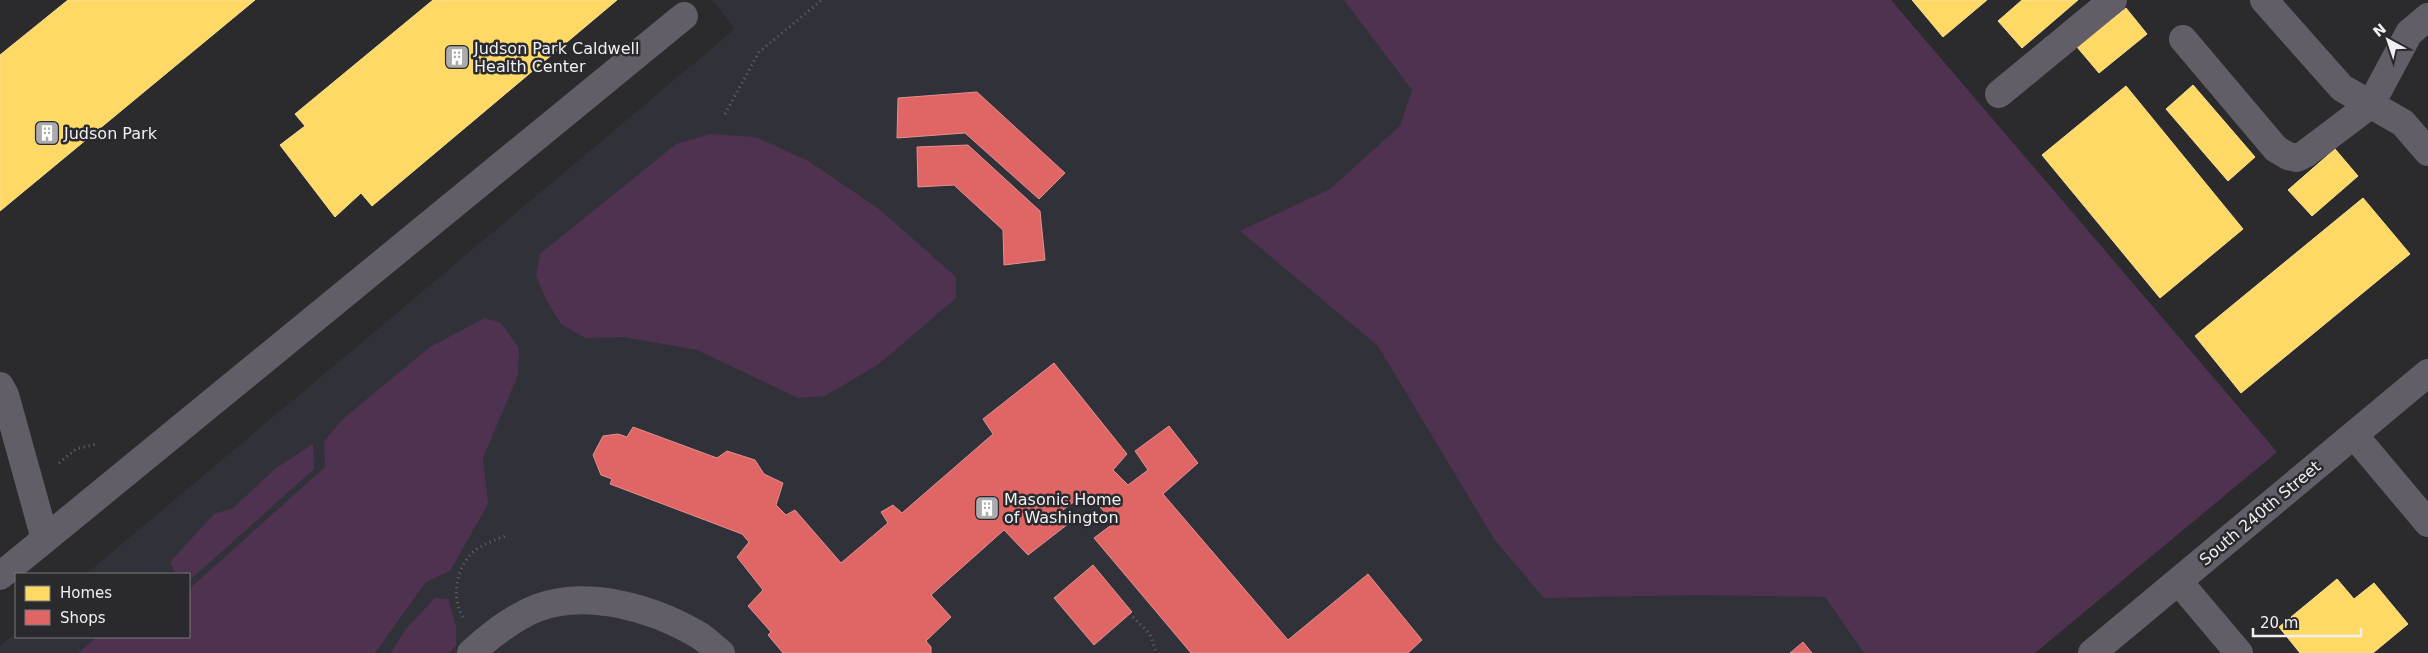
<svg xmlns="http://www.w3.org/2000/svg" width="2428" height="653" font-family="'DejaVu Sans',sans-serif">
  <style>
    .built { fill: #313139 }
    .green { fill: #4f3250 }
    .homes { fill: #ffd966; stroke: #fae090 }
    .shops { fill: #e06666; stroke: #e58f90 }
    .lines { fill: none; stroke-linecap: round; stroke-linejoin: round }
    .path { stroke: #68656b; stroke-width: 3; stroke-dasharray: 1 4; stroke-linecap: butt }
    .minor { stroke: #625e67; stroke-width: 28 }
    .labels { text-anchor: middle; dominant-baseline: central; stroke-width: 5; stroke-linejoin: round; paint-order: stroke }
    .poi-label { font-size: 16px; fill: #f0f0f3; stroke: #2a2a2e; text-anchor: start }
    .street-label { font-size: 16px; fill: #f0f0f3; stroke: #2a2a2e }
  </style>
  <rect width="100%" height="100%" fill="#2b2b2d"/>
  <path class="built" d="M 712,0 L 1891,0 L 2277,452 L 2035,653 L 0,653 L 0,646 L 16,632 L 16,637 L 189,637 L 189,574 L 86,574 L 735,29 Z"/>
  <path class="green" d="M 1344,0 L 1891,0 L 2277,452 L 2035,653 L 1864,653 L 1825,597 L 1697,595 L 1544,598 L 1494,539 L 1378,346 L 1240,231 L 1330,189 L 1400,126 L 1412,90 Z
    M 711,134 L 756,137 L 810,162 L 879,209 L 956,277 L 956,298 L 879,364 L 825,396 L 798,398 L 697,350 L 624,337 L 585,338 L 561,324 L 546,299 L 536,276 L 540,254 L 676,144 Z
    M 485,318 L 501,323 L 519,348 L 518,375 L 483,458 L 488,504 L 450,571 L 426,582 L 375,653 L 79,653 L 96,637 L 189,637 L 189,589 L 325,467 L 324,441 L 344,418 L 430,347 Z
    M 313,444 L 314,469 L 189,581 L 189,574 L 176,574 L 170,562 L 214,514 L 233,508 L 275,469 Z
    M 435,598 L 448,599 L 456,626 L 456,645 L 449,653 L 391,653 L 405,630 Z"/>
  <path class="homes" d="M 68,0 L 255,0 L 0,211 L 0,55 Z
    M 433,0 L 617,0 L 372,206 L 361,193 L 335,217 L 280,145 L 305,126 L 295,114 Z
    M 1912,0 L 1987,0 L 1943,37 Z
    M 2022,0 L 2078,0 L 2022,48 L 1998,21 Z
    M 2126,8 L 2147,34 L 2099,73 L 2077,47 Z
    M 2193,85 L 2255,157 L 2228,181 L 2166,109 Z
    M 2126,86 L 2243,229 L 2160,298 L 2042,155 Z
    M 2335,149 L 2358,176 L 2312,216 L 2288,190 Z
    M 2363,198 L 2410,254 L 2241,393 L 2195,336 Z
    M 2337,579 L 2354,599 L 2374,583 L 2408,624 L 2373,653 L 2300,653 L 2279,627 Z"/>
  <path class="shops" d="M 977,92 L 1065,173 L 1039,199 L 965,133 L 897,138 L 898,98 Z
    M 968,145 L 1040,211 L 1045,260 L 1004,265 L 1003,230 L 954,185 L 918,187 L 917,147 Z
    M 1054,363 L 1127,454 L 1113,470 L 1128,485 L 1148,470 L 1135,451 L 1169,426 L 1198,463 L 1163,494 L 1288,640 L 1368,574 L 1422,640 L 1408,653 L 1191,653 L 1094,538 L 1114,523 L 1087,492 L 1059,513 L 1068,524 L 1028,555 L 1004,530 L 931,595 L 951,617 L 926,641 L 931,647 L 931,653 L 783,653 L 768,635 L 771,632 L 748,606 L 763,590 L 737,557 L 749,542 L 742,534 L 610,484 L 612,479 L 601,475 L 593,455 L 603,436 L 618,434 L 627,437 L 633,427 L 717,458 L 727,451 L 755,460 L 764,474 L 783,483 L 776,505 L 786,515 L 795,510 L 841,563 L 888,523 L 881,512 L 893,505 L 902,513 L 993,434 L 983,419 Z
    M 1093,565 L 1132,612 L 1094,645 L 1054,598 Z
    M 1803,642 L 1812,653 L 1790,653 Z"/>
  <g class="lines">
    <path class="path" d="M 725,114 L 759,52 L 822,0
      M 59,463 L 76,449 L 97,444
      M 463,617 C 451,598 456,568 473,552 C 481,545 495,540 505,536
      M 1133,617 L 1150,634 L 1156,653"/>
    <path class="minor" d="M 2264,0 L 2342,88 L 2403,123 L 2428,152
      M 2183,39 L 2276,149 L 2288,156 L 2297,158 L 2305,154 L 2371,104 L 2409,33 L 2428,17
      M 1999,94 L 2113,0
      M 0,386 L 5,395 L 45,539
      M 2354,435 L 2428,523
      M 0,576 L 684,16
      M 2179,582 L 2239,653
      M 471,653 C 491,635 512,618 537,608 C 587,589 652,608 697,634 C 706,639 713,647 721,653
      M 2092,653 L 2428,373"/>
  </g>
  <defs>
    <symbol id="building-square" viewBox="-11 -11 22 22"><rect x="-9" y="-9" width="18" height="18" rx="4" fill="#ababae" stroke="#2a2a2e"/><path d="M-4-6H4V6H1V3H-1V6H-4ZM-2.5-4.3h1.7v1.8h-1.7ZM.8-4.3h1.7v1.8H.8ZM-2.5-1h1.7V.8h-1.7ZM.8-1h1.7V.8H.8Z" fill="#fff"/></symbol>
  </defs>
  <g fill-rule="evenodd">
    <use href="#building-square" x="443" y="43" width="28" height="28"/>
    <use href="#building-square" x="33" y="119" width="28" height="28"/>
    <use href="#building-square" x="973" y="494" width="28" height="28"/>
  </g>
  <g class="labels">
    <g class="poi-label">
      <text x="474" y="48">Judson Park Caldwell<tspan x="474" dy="18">Health Center</tspan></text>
      <text x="64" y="133">Judson Park</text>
      <text x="1004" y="499">Masonic Home<tspan x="1004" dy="18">of Washington</tspan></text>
    </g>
    <g class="street-label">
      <text transform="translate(2260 513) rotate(-40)">South 240th Street</text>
    </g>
  </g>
  <rect x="15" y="573" width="175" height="65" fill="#2a2a2e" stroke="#79797d"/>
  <rect x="25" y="586" width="25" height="15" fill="#ffd966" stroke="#79797d"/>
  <text x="60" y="598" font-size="15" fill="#f0f0f3">Homes</text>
  <rect x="25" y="610" width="25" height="15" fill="#e06666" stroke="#79797d"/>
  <text x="60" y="623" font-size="15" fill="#f0f0f3">Shops</text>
  <g transform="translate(2388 40) rotate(320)" stroke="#2a2a2e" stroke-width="4" paint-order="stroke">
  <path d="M0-4L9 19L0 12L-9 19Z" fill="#f0f0f3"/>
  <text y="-8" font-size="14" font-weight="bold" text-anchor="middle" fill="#f0f0f3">N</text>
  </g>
  <path d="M2253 628v8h108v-8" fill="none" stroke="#f0f0f3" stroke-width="2.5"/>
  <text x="2260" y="628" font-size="15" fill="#f0f0f3" stroke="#2a2a2e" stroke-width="4" paint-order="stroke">20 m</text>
</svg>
